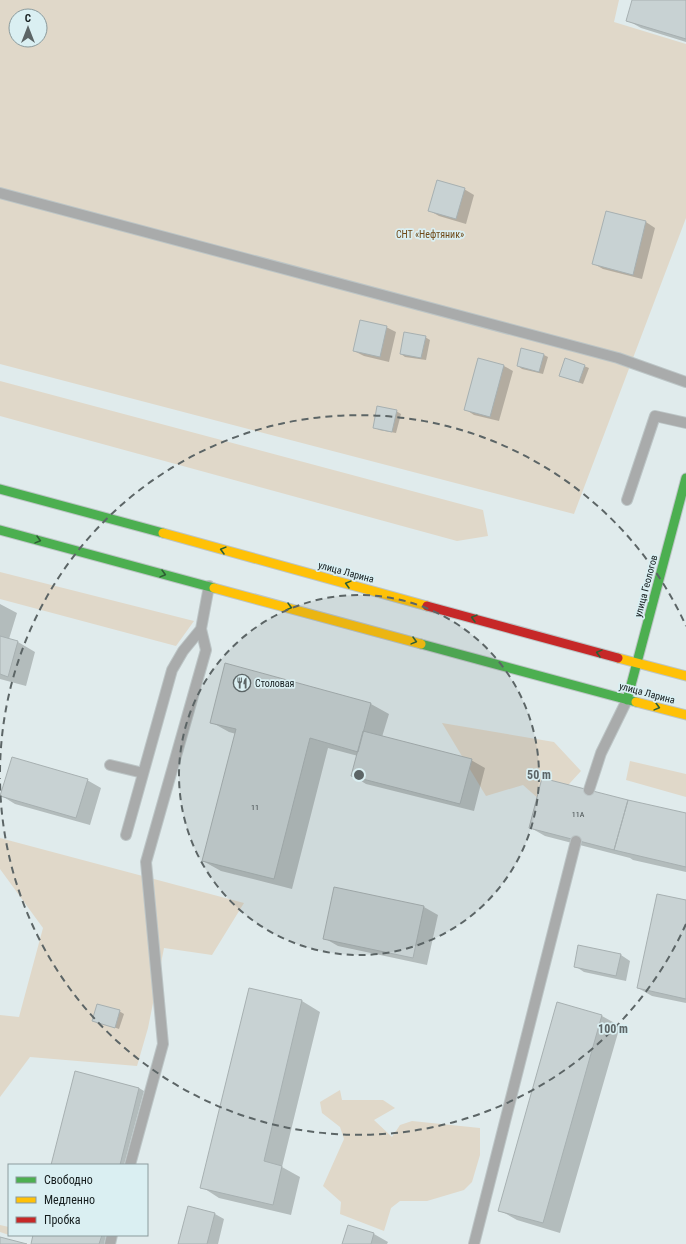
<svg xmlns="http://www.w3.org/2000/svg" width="686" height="1244" font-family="'Roboto Condensed',sans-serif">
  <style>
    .green { fill: #e0d8c9; fill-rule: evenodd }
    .shadow { fill: #0003 }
    .building { fill: #c8d2d3; stroke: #a7b0b1 }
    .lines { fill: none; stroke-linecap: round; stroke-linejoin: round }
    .lane-casing { stroke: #bcc5c6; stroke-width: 12 }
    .fast-casing { stroke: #bcc5c6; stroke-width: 11 }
    .slow-casing { stroke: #bcc5c6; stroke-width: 11 }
    .jam-casing { stroke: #bcc5c6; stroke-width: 11 }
    .lane { stroke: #a9abab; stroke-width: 10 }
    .fast { stroke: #4caf50; stroke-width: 9 }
    .slow { stroke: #ffc107; stroke-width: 9 }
    .jam { stroke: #c62828; stroke-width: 9 }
    .oneway { stroke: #2e5f34 }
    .ring { fill: none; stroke: #5c6566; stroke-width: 2; stroke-dasharray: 7 5 }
    .labels { text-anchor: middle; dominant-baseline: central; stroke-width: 3.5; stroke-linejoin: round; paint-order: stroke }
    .number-label { font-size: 8px; fill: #434b4c }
    .park-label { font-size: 10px; fill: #6e4918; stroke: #daeff2 }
    .street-label { font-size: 10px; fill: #151d1e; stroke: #daeff2 }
    .poi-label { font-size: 10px; fill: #151d1e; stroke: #daeff2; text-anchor: start }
    .centre { fill: #5c6566; stroke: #daeff2; stroke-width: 2 }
    .ring-label { font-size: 12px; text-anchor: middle; font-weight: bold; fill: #5c6566; stroke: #daeff2; stroke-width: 3.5; stroke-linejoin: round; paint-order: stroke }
  </style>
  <rect width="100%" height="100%" fill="#e0ebec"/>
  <path class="green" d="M 0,0 L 619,0 L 614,22 L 686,44 L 686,218 L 574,514 L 0,364 ZM 16,16 L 40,16 L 40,40 L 16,40 Z
    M 0,381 L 483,510 L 488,536 L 457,541 L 0,416 Z
    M 0,572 L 194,621 L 176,646 L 0,599 Z
    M 442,723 L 554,742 L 581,771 L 548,807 L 523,785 L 486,796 Z
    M 630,761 L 686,774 L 686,797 L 626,780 Z
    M 0,838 L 244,903 L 212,955 L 164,948 L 148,1028 L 137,1066 L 30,1057 L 0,1097 L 0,1015 L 19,1017 L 43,928 L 0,869 Z
    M 340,1090 L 342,1100 L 383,1100 L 395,1108 L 374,1120 L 392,1137 L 400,1125 L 412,1121 L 480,1128 L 480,1155 L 472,1182 L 464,1190 L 427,1201 L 400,1201 L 391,1208 L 384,1231 L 340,1214 L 341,1202 L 323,1186 L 344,1139 L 340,1127 L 322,1113 L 320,1102 Z
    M 0,1225 L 9,1227 L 9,1235 L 0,1232 Z"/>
  <path class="shadow" d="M 633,0 L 686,0 L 686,42 L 641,28 L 627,20 Z
    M 464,189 L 474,195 L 466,224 L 439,216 L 430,211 Z
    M 607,213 L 646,222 L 655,228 L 642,279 L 603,269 L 594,264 Z
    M 386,327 L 396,332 L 389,362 L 364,356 L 354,351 Z
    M 425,337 L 430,340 L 426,360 L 405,357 L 401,354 Z
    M 544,355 L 548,357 L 543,374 L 522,369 L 518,366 Z
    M 478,359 L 504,366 L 513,371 L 499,421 L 474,415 L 465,409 Z
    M 584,366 L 589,368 L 583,384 L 560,376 Z
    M 396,411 L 401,414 L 396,433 L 379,430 L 374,427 Z
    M 0,604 L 17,613 L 9,639 L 18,642 L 35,652 L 26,686 L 0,679 Z
    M 226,665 L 371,704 L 389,714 L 382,737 L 471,760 L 485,768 L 474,811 L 366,784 L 353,776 L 358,756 L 328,748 L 292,889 L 221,871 L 203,861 L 236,734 L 229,732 L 211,722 Z
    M 87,780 L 101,788 L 90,825 L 15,804 L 2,796 Z
    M 686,814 L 686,872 L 633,860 L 630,858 L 545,836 L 531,828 Z
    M 335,888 L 424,907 L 438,915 L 427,965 L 338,946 L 324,938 Z
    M 686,901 L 686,1003 L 652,996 L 638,988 Z
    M 579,946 L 621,955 L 630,961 L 626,981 L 584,972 L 575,966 Z
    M 249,989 L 302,1001 L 320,1012 L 282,1167 L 300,1177 L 291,1215 L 219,1198 L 202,1187 Z
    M 558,1003 L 602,1016 L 620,1026 L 560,1233 L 517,1220 L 499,1210 Z
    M 119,1011 L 124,1014 L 119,1029 L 93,1020 Z
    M 76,1072 L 139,1088 L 144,1091 L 124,1165 L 52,1165 Z
    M 189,1207 L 215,1214 L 224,1219 L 218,1244 L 179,1244 Z
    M 348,1226 L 374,1234 L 388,1242 L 387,1244 L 343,1244 Z
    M 34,1235 L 106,1235 L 104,1244 L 32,1244 Z"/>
  <path class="building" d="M 632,0 L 686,0 L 686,39 L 626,21 Z
    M 437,180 L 465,188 L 456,219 L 428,211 Z
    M 606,211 L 646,221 L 633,275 L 592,264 Z
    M 360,320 L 387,326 L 380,357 L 353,351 Z
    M 404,332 L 426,336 L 421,358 L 400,354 Z
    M 521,348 L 544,354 L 539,372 L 517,366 Z
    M 478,358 L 504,365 L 490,417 L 464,410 Z
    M 565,358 L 585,365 L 579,382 L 559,376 Z
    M 377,406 L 397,410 L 392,432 L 373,428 Z
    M 0,636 L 18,641 L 8,677 L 0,674 Z
    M 225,663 L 371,703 L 358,752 L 310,738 L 274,879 L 202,861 L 236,729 L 210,723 Z
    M 363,731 L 472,759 L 460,804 L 351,776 Z
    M 12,757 L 88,779 L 76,818 L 0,796 Z
    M 542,778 L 628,800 L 614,850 L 529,828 Z
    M 628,800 L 686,813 L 686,867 L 614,850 Z
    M 334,887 L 424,906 L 413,958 L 323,939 Z
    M 657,894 L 686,900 L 686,999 L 637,988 Z
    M 578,945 L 621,954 L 616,976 L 574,967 Z
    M 249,988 L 302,1000 L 264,1161 L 282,1166 L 273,1205 L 200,1188 Z
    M 557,1002 L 602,1015 L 543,1223 L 498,1211 Z
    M 97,1004 L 120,1010 L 115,1028 L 92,1021 Z
    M 75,1071 L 139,1088 L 120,1165 L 51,1165 Z
    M 188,1206 L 215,1213 L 207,1244 L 178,1244 Z
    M 348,1225 L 374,1233 L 371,1244 L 342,1244 Z
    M 33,1235 L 102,1235 L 99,1244 L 31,1244 Z
    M 0,1237 L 27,1244 L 0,1244 Z"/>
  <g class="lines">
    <defs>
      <path id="lane" d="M 0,193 L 618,358 L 686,382
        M 627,500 L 655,416 L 686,423
        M 110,765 L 143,773
        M 589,790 L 601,753 L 627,700
        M 126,835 L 172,670 L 183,651 L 201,629
        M 130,1165 L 163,1044 L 146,862 L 206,650 L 201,629 L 209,586
        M 110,1244 L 112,1235
        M 474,1244 L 576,841"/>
      <path id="fast" d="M 0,489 L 163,533
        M 0,530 L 214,588
        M 421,644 L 636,702
        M 627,700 L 686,478"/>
      <path id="slow" d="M 163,533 L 427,606
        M 214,588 L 421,644
        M 618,658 L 686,676
        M 636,702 L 686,715"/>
      <path id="jam" d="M 427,606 L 618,658"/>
    </defs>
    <use href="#lane" class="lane-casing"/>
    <use href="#fast" class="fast-casing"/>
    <use href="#slow" class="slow-casing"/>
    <use href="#jam" class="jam-casing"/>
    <use href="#lane" class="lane"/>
    <use href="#fast" class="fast"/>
    <use href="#slow" class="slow"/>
    <use href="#jam" class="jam"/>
  </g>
  <defs><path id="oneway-chevron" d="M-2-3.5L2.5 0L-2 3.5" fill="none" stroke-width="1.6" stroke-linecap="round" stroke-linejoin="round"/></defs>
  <g class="oneway">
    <use href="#oneway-chevron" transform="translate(38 540) rotate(15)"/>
    <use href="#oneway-chevron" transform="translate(223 550) rotate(-165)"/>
    <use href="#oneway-chevron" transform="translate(163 574) rotate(15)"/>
    <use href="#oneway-chevron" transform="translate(348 584) rotate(-165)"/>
    <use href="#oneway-chevron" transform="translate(289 607) rotate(15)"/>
    <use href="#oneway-chevron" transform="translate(474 618) rotate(-165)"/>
    <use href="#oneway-chevron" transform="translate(414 641) rotate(15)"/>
    <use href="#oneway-chevron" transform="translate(599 653) rotate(-165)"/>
    <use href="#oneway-chevron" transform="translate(657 707) rotate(15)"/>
  </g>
  <circle cx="359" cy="775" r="180" fill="#5c6566" fill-opacity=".12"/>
  <g class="ring">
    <circle cx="359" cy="775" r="180"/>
    <path d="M686 924A359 359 0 0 1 0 778M0 772A359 359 0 0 1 686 626"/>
  </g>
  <defs>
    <symbol id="restaurant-ring" viewBox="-11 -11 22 22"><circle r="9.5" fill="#daeff2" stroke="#5c6566" stroke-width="1.5"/><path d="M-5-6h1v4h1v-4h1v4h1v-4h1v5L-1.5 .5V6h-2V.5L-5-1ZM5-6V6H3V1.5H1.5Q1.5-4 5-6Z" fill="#5c6566"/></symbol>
  </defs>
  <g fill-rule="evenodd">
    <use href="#restaurant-ring" x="232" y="673" width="20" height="20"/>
  </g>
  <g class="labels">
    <g class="number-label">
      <text x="255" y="807">11</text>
      <text x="578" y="814">11А</text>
    </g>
    <g class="park-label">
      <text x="430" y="234">СНТ «Нефтяник»</text>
    </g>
    <g class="street-label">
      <text transform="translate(346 572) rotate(15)">улица Ларина</text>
      <text transform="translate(646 586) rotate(-75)">улица Геологов</text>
      <text transform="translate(647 693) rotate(15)">улица Ларина</text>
    </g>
    <g class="poi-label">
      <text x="255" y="683">Столовая</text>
    </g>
  </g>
  <circle cx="359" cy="775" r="6" class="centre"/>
  <g class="ring-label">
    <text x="539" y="779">50 m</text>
    <text x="613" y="1033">100 m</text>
  </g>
  <rect x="8" y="1164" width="140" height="72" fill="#daeff2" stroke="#8b9b9d"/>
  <rect x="16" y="1177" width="20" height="6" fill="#4caf50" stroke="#8b9b9d"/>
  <text x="44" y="1184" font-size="12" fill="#151d1e">Свободно</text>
  <rect x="16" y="1197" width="20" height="6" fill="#ffc107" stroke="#8b9b9d"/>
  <text x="44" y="1204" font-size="12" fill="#151d1e">Медленно</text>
  <rect x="16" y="1217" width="20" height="6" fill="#c62828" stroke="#8b9b9d"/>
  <text x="44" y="1224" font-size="12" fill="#151d1e">Пробка</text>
  <g transform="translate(28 28)"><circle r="19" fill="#daeff2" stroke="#8b9b9d"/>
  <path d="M0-3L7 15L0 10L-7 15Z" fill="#5c6566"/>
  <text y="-6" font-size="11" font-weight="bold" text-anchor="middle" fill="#151d1e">С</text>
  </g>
</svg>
